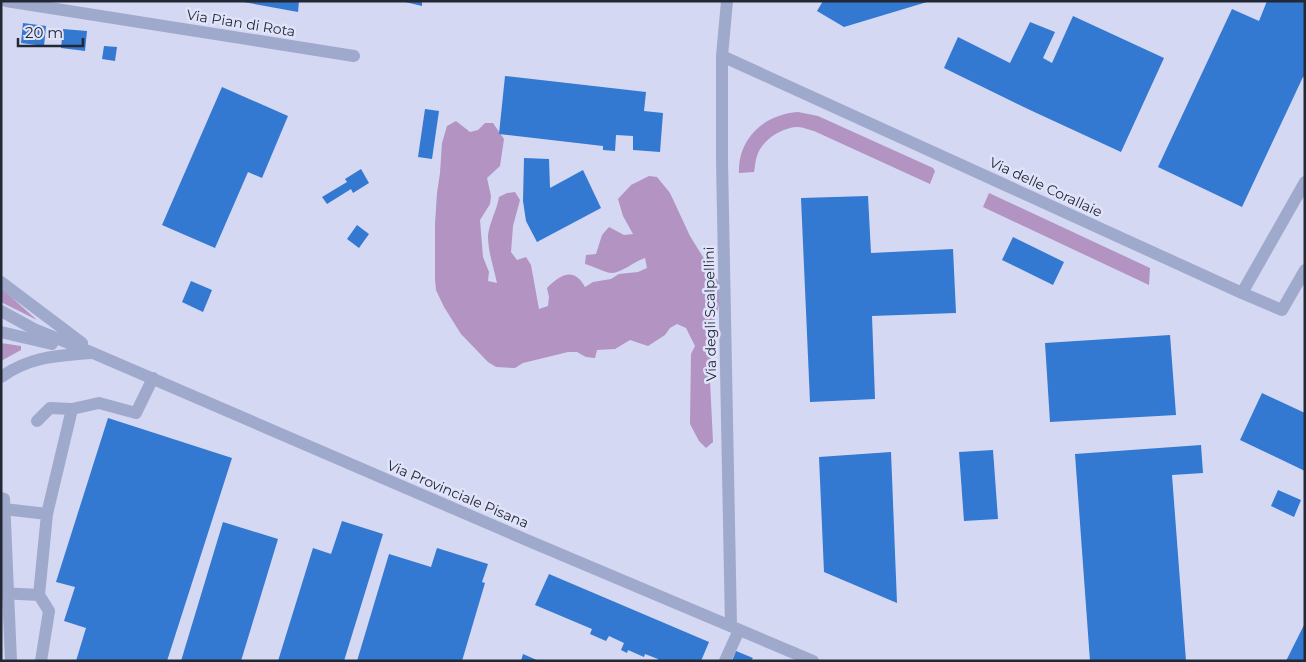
<svg xmlns="http://www.w3.org/2000/svg" width="1306" height="662" font-family="Montserrat,sans-serif">
  <style>
    .green { fill: #b293c2 }
    .building { fill: #3378d1 }
    .lines { fill: none; stroke-linecap: round; stroke-linejoin: round }
    .minor { stroke: #9fa9cb; stroke-width: 12 }
    .labels { text-anchor: middle; dominant-baseline: central; stroke-width: 5; stroke-linejoin: round; paint-order: stroke }
    .street-label { font-size: 14px; fill: #232934; stroke: #e0e3fa }
  </style>
  <rect width="100%" height="100%" fill="#d4d8f2"/>
  <path class="green" d="M 798,112 L 818,116 L 933,168 L 935,171 L 930,184 L 814,131 C 809,130 803,127 798,127 C 782,127 762,140 757,156 C 755,161 755,167 754,172 L 739,173 C 738,138 765,114 798,112 Z
    M 456,121 L 470,132 L 478,130 L 485,123 L 493,123 L 504,139 L 500,166 L 487,178 L 491,196 L 490,204 L 480,220 L 483,257 L 489,272 L 488,281 L 497,283 C 494,268 488,252 488,236 C 489,223 497,210 499,197 L 507,193 L 515,192 L 520,200 L 513,226 L 511,252 L 517,260 L 526,257 L 531,265 L 539,309 L 548,306 L 549,297 L 547,288 C 561,274 574,267 585,287 L 593,282 L 611,279 L 619,274 L 638,272 L 647,268 L 645,258 C 635,261 621,273 612,273 C 606,273 593,266 585,264 L 586,255 L 596,254 L 602,235 L 609,227 L 624,235 L 633,234 L 623,216 L 618,199 L 631,185 L 649,176 L 657,177 L 670,193 L 690,236 L 719,283 L 720,301 L 715,319 L 715,338 L 711,346 L 710,381 L 713,442 L 706,448 L 699,441 L 690,424 L 691,354 L 695,346 L 686,328 L 677,324 L 670,328 L 665,335 L 648,346 L 630,340 L 615,349 L 597,350 L 595,358 L 586,357 L 577,352 L 568,352 L 523,363 L 515,368 L 496,367 L 488,362 L 461,334 L 444,307 L 436,290 L 435,279 L 435,224 L 437,193 L 440,173 L 442,143 L 447,126 Z
    M 989,193 L 1150,268 L 1149,285 L 983,207 Z
    M 1,288 L 37,320 L 1,302 Z
    M 1,343 L 21,346 L 21,350 L 1,361 Z"/>
  <path class="building" d="M 238,1 L 299,1 L 298,12 Z
    M 401,1 L 422,1 L 422,6 Z
    M 823,1 L 927,1 L 927,2 L 844,27 L 817,11 Z
    M 1267,1 L 1305,1 L 1305,78 L 1303,77 L 1242,207 L 1158,167 L 1232,9 L 1259,21 Z
    M 1073,16 L 1164,58 L 1121,152 L 1030,110 L 944,68 L 958,37 L 1010,63 L 1030,22 L 1055,32 L 1043,58 L 1052,63 Z
    M 23,23 L 46,26 L 44,46 L 21,43 Z
    M 63,29 L 87,31 L 85,51 L 61,48 Z
    M 104,46 L 117,47 L 115,61 L 102,59 Z
    M 505,76 L 646,92 L 644,111 L 663,113 L 660,152 L 633,150 L 633,136 L 616,135 L 615,151 L 603,150 L 603,146 L 499,134 Z
    M 222,87 L 288,116 L 262,178 L 248,172 L 215,248 L 162,225 Z
    M 425,109 L 439,111 L 432,159 L 418,157 Z
    M 524,158 L 549,159 L 550,188 L 583,170 L 601,208 L 537,242 L 526,221 L 523,201 Z
    M 361,169 L 369,183 L 353,193 L 351,189 L 327,204 L 322,197 L 347,182 L 345,179 Z
    M 868,196 L 871,253 L 953,249 L 956,313 L 872,316 L 875,399 L 810,402 L 801,198 Z
    M 357,225 L 369,234 L 359,248 L 347,239 Z
    M 1013,237 L 1064,262 L 1053,285 L 1002,260 Z
    M 191,281 L 212,290 L 203,312 L 182,302 Z
    M 1170,335 L 1176,415 L 1050,422 L 1045,343 Z
    M 1262,393 L 1305,413 L 1305,471 L 1240,440 Z
    M 108,418 L 232,458 L 167,661 L 76,661 L 86,628 L 64,621 L 75,587 L 56,582 Z
    M 1201,445 L 1203,473 L 1172,475 L 1186,661 L 1090,661 L 1075,454 Z
    M 993,450 L 998,519 L 964,521 L 959,452 Z
    M 891,452 L 897,603 L 824,572 L 819,457 Z
    M 1278,490 L 1301,500 L 1294,517 L 1271,506 Z
    M 342,521 L 383,534 L 344,661 L 278,661 L 313,548 L 331,554 Z
    M 223,522 L 278,539 L 241,661 L 181,661 Z
    M 437,548 L 488,564 L 482,582 L 485,583 L 462,661 L 357,661 L 389,554 L 431,567 Z
    M 549,574 L 709,642 L 701,661 L 658,661 L 658,659 L 645,654 L 644,657 L 628,650 L 627,653 L 621,650 L 624,643 L 609,636 L 606,641 L 590,634 L 592,629 L 535,605 Z
    M 1305,623 L 1305,661 L 1286,661 Z
    M 736,651 L 753,658 L 751,661 L 732,661 Z
    M 523,654 L 539,661 L 521,661 Z"/>
  <g class="lines">
    <path class="minor" d="M 6,1 L 354,56
      M 727,1 L 722,56 L 722,161 L 731,626
      M 722,56 L 1242,293 L 1305,182
      M 1,282 L 82,343
      M 1242,293 L 1282,310 L 1305,270
      M 1,311 L 34,329 L 93,353 L 529,541 L 813,661
      M 1,332 L 52,344
      M 1,377 C 31,356 57,356 91,353
      M 37,421 L 50,408 L 72,409 L 99,403 L 136,413 L 153,378
      M 1,498 L 4,499 L 11,661
      M 4,509 L 47,514
      M 1,593 L 39,595
      M 41,661 L 49,611 L 39,595 L 47,514 L 72,409
      M 725,661 L 739,630"/>
  </g>
  <g class="labels">
    <g class="street-label">
      <text transform="translate(241 23) rotate(9)">Via Pian di Rota</text>
      <text transform="translate(1046 187) rotate(25)">Via delle Corallaie</text>
      <text transform="translate(710 314) rotate(-91)">Via degli Scalpellini</text>
      <text transform="translate(458 494) rotate(23)">Via Provinciale Pisana</text>
    </g>
  </g>
  <rect width="1306" height="662" fill="none" stroke="#232934" stroke-width="5"/>
  <path d="M18 38v8h65v-8" fill="none" stroke="#232934" stroke-width="2.5"/>
  <text x="25" y="38" font-size="15" fill="#232934" stroke="#e0e3fa" stroke-width="4" paint-order="stroke">20 m</text>
</svg>
